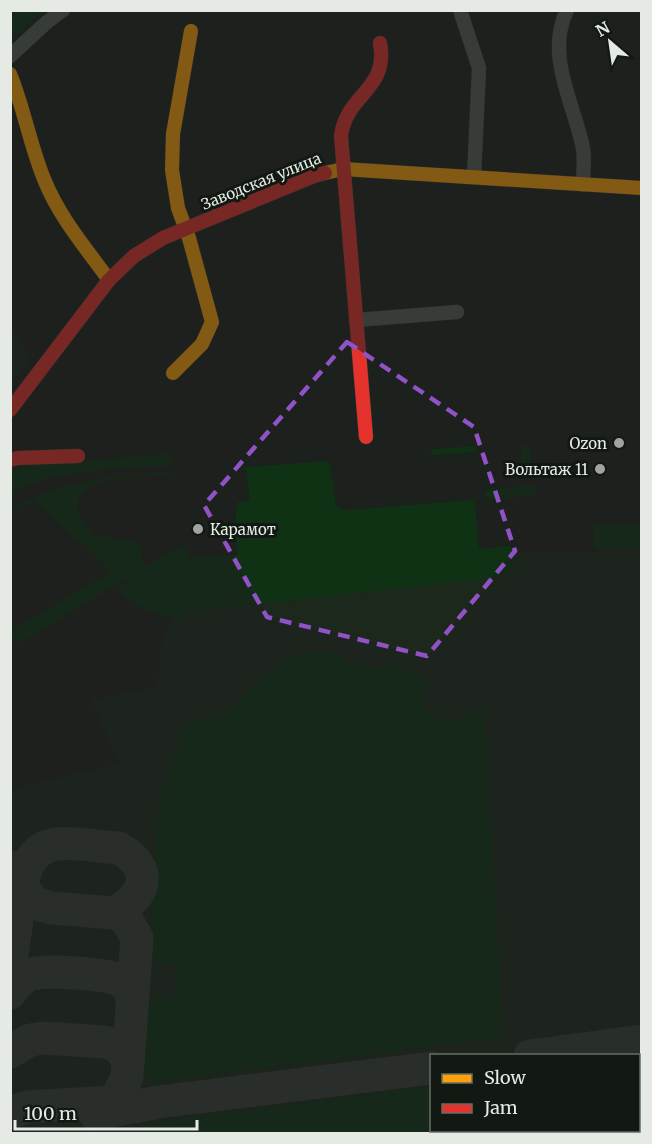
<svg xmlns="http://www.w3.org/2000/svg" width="652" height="1144" font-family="Merriweather,serif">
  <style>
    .built { fill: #1d281d; fill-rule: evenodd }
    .green { fill: #0f3114 }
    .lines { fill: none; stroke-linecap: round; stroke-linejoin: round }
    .taxiway { stroke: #3a3e3a; stroke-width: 33 }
    .street-casing { stroke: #373b37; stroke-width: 15 }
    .slow-casing { stroke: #373b37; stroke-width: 15 }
    .jam-casing { stroke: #373b37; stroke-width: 15 }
    .street { stroke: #5a5d5a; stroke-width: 14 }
    .slow { stroke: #ff9f0a; stroke-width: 14 }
    .jam { stroke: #e5322d; stroke-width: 14 }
    .marked { fill: none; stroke: #9052c7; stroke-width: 4.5; stroke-dasharray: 12 8; stroke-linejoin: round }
    .poi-dot { fill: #9fa49f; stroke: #121912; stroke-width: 2 }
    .labels { text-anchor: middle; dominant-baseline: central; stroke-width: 6; stroke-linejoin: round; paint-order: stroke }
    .street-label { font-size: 15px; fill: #e5eae5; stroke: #121912 }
    .poi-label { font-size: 15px; fill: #e5eae5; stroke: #121912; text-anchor: end }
  </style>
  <rect width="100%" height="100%" fill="#1d211d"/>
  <path class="built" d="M 10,321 L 30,360 L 11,382 L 10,382 Z
    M 235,521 L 330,563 L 510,546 L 515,553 L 598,553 L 599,545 L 641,545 L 641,1133 L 11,1133 L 10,789 L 119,764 L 91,700 L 158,686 L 160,647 L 173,619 L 182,617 L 190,557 L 238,555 ZM 432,1056 L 638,1056 L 638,1130 L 432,1130 Z"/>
  <path class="green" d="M 11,10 L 43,10 L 43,11 L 16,36 L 11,38 Z
    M 524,444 L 530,446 L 532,474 L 530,477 L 522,474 L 521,449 Z
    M 476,446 L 478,451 L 475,452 L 433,455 L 431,453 L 431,450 L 435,449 Z
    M 167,454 L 171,457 L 172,463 L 168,466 C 121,469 52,469 11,493 L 11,466 Z
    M 325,461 L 330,465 L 336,506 L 346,510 L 472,500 L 475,504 L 479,549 L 510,546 C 518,558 517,572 503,577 L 183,612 L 182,618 C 162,620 129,604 117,589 L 127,582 L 125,579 L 21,643 L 11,637 L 11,630 L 112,571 L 34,501 L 11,514 L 11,510 C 67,478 111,477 174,471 L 172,474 C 151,476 74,474 78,508 C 79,520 92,529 97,538 L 101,536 L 137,541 L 146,567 L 184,545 L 190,557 L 238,555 L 235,521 L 238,502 L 250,501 L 246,469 L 241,470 L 240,468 Z
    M 535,485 L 538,488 L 537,492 L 531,496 L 491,499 L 486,496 L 486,492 L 492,488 Z
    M 641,524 L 641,548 L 594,549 L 593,525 Z
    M 331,651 L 348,662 L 371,668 L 394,664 L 409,672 L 421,676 L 428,685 C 427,690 424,696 424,700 C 424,714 440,719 450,722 L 484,708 L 503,1037 L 157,1082 L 147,1076 L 145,1067 L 144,1000 L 177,997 L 177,964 L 148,963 L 160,796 L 186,724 L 227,712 L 238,704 L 245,693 L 284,661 L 307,653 Z
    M 431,1086 L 432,1130 L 600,1130 L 603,1133 L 143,1133 L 159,1122 Z"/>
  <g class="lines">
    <path class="taxiway" d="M 10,867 L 15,870 L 28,895 L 36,904 L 52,908 L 114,913 L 126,919 L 137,938 L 127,1077 L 118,1095 L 111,1102 L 27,1107 L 10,1113
      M 10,966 C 13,950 15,935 17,919 C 21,892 21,847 58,844 C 76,842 101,847 119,848 C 154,868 147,896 114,913
      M 10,993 C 15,985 22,978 31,974 C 44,970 110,973 121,981 C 126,985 129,991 133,995
      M 10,1052 L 30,1040 L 44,1038 L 104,1042 L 116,1045 L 128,1058
      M 530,1056 L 642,1041
      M 95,1114 L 159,1102 L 432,1068
      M 627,1130 L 631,1134"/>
    <defs>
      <path id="street" d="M 460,10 L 479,68 L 474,177
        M 567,10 C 545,56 574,103 583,148 C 585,159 583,173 583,185
        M 10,56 L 47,22 L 63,10
        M 356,320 L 457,312"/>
      <path id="slow" d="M 10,74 C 24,108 30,145 44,179 C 59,217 86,248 109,280
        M 325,173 L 343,169 L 642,188
        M 173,373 L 202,344 L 212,322 L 189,238 L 178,208 L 172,170 L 173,134 L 191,31"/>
      <path id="jam" d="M 10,410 L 109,280 L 134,256 L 163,238 L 314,176 L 325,173
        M 366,437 L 341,136 C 346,94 389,90 380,43
        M 10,460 L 18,458 L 78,456"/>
    </defs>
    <use href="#street" class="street-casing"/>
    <use href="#slow" class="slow-casing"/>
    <use href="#jam" class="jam-casing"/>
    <use href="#street" class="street"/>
    <use href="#slow" class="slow"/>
    <use href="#jam" class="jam"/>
  </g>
  <path d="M0 0H652V1144H0ZM 347,342 L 474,427 L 515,551 L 427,656 L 267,617 L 204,505 Z" fill="#1d211d" fill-opacity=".55" fill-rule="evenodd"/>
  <path class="marked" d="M 347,342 L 474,427 L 515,551 L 427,656 L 267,617 L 204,505 Z"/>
  <g class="poi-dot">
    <circle cx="619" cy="443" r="6"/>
    <circle cx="600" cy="469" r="6"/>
    <circle cx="198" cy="529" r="6"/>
  </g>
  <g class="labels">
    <g class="street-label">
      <text transform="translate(261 181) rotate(-22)">Заводская улица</text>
    </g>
    <g class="poi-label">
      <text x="607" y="443">Ozon</text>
      <text x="588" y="469">Вольтаж 11</text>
      <text x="210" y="529" text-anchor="start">Карамот</text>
    </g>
  </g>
  <rect width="652" height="1144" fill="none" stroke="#e5eae5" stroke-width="24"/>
  <rect x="430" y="1054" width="210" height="78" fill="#121912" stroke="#666d66" stroke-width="1.5"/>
  <rect x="442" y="1074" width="30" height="9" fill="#ff9f0a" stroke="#666d66" stroke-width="1.5"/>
  <text x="484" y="1084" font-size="18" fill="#e5eae5">Slow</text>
  <rect x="442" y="1104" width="30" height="9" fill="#e5322d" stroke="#666d66" stroke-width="1.5"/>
  <text x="484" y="1114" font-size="18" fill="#e5eae5">Jam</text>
  <g transform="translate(610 42) rotate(331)" stroke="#121912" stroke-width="4.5" paint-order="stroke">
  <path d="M0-4.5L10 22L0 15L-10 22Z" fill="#e5eae5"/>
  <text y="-9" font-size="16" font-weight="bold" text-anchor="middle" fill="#e5eae5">N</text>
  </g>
  <path d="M15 1120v9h182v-9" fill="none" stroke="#e5eae5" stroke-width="3"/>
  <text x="24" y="1120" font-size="18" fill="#e5eae5" stroke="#121912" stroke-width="4.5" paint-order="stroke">100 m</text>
</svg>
